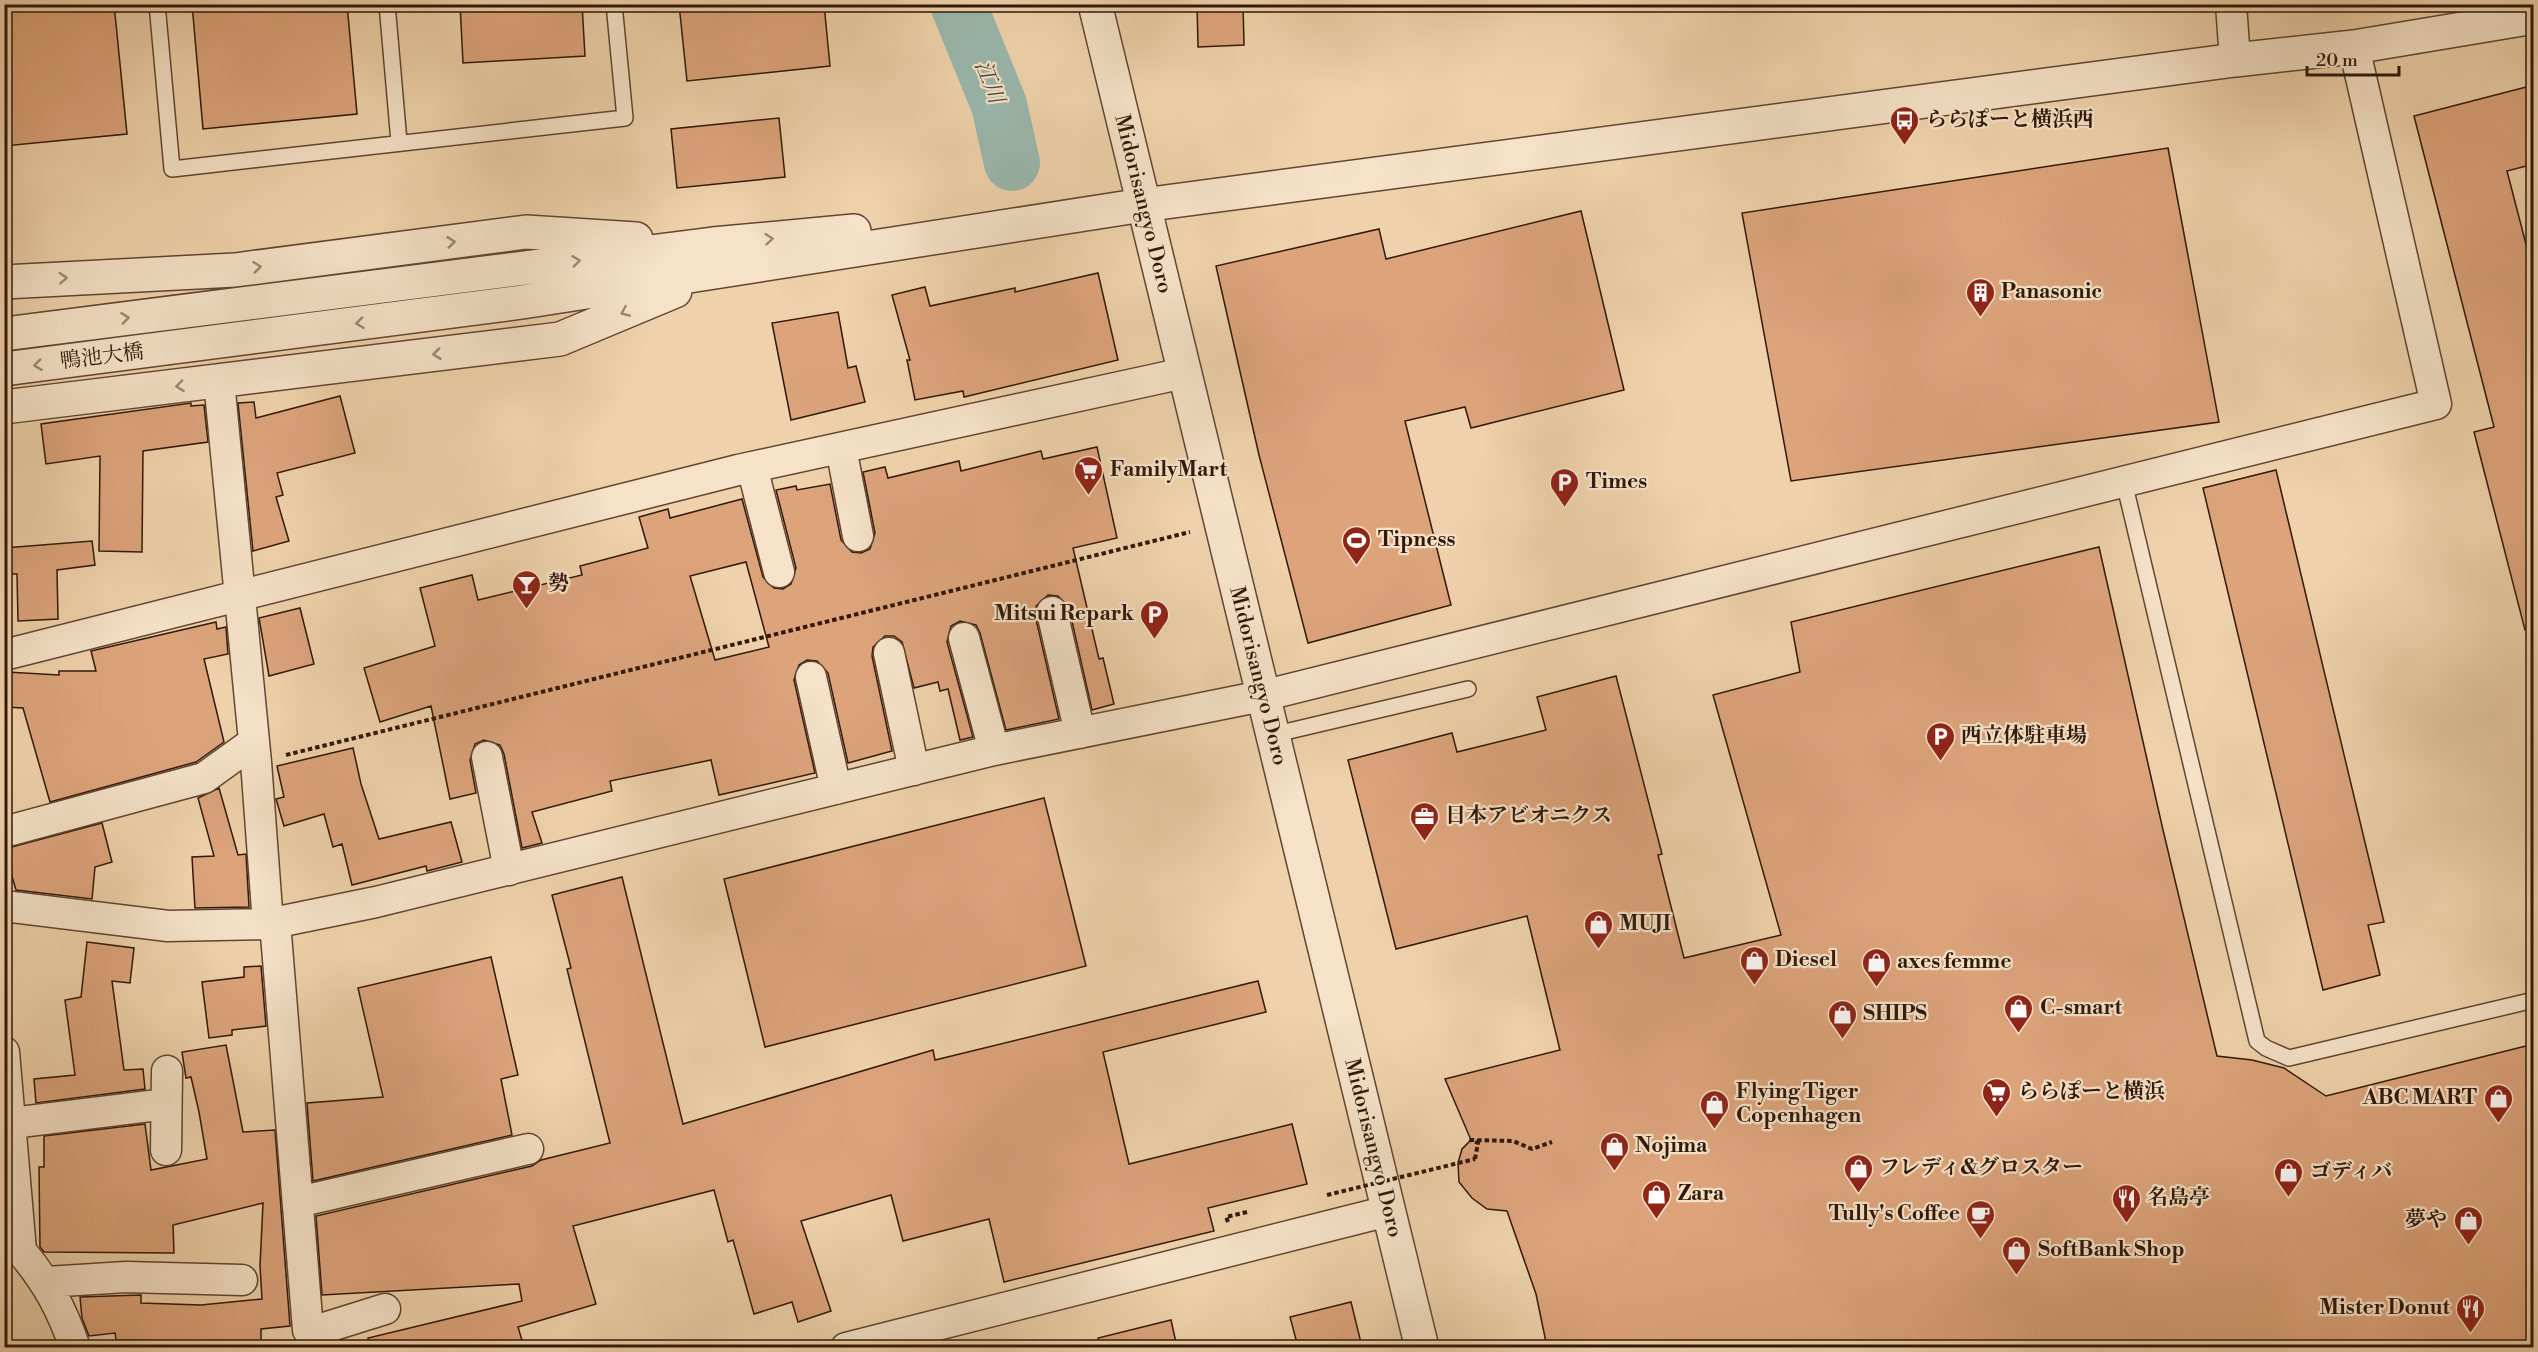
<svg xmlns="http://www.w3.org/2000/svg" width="2538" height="1352" font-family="'Libre Bodoni','Noto Serif JP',serif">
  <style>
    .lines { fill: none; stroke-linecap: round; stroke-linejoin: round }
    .river { stroke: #9ab7ac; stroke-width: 56 }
    .building { fill: #dda47c; stroke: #31180a; stroke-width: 1.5; fill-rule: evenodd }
    .service-casing { stroke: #604632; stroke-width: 18 }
    .minor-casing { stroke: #604632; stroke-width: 33 }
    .tertiary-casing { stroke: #604632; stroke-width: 36 }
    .path { stroke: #31180a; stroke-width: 4; stroke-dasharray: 4.5 3; stroke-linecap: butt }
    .service { stroke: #f5e2c8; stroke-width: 15 }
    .minor { stroke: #f5e2c8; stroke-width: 30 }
    .tertiary { stroke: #f5e2c8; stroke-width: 33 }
    .path-bridge { stroke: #31180a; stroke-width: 4; stroke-dasharray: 4.5 3; stroke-linecap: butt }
    .oneway { stroke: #9d8772 }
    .labels { text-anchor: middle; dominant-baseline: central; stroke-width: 4.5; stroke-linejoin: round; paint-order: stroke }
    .poi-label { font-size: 21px; font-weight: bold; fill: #31180a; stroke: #f5e2c8; text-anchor: start }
    .street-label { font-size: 21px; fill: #31180a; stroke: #f5e2c8 }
    .water-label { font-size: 22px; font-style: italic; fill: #50483b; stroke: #f5e2c8 }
  </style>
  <rect width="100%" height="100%" fill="#efd2ab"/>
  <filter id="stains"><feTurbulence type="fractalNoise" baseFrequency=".00333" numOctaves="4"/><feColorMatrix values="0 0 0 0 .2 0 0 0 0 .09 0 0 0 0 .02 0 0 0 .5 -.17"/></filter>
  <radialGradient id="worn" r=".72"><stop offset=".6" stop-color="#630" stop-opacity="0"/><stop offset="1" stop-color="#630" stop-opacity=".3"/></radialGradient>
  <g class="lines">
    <path class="river" d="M 958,4 L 999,105 L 1012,163"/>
  </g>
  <path class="building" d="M 4,4 L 114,4 L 127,134 L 4,146 Z
    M 192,4 L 347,4 L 357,114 L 203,129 Z
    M 460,4 L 582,4 L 585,56 L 463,63 Z
    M 679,4 L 824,4 L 830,66 L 687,81 Z
    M 1197,4 L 1243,4 L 1244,45 L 1198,47 Z
    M 2534,85 L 2534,164 L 2507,171 L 2534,275 L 2534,629 L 2525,630 L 2474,432 L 2494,427 L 2414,116 Z
    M 779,118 L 785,177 L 677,188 L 671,129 Z
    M 2168,148 L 2219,422 L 1791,481 L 1742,213 Z
    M 1581,211 L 1624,390 L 1471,428 L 1465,407 L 1405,421 L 1451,605 L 1308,643 L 1259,455 L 1216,266 L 1379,229 L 1386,259 Z
    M 1098,273 L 1118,360 L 964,397 L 963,391 L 915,400 L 907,360 L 910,360 L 892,295 L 925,287 L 930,306 L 1015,288 L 1015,292 Z
    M 838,312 L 848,368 L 856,366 L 865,402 L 791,420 L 772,323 Z
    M 340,396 L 355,453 L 277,473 L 283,495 L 276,497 L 289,541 L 253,551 L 238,403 L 254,402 L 256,418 Z
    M 191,403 L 191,406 L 204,405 L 208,442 L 143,451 L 142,552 L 99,551 L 100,456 L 46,464 L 41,424 Z
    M 1097,447 L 1117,538 L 1073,548 L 1099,659 L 1103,658 L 1114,704 L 1092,710 L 1069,608 L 1058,596 L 1048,595 L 1036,606 L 1035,615 L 1059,719 L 1006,730 L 980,633 L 976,625 L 960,621 L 951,626 L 947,642 L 973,737 L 960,740 L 948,689 L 940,691 L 938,682 L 914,688 L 902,642 L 894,636 L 885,636 L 873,647 L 872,656 L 892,751 L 848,763 L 828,673 L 817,661 L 807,660 L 799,665 L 794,680 L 815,773 L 719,795 L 711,760 L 610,781 L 612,791 L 532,812 L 542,843 L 522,848 L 504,754 L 500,745 L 484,740 L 475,744 L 470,760 L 476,793 L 450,799 L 431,706 L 380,722 L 364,668 L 435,646 L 420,588 L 472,575 L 478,600 L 582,575 L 580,566 L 648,548 L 639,517 L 668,509 L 670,518 L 742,499 L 763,577 L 774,588 L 783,589 L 791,584 L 796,568 L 776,490 L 796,486 L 797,490 L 830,484 L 841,540 L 852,552 L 861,553 L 870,549 L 875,533 L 863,472 L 885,467 L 888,478 L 959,461 L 961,471 L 1041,451 L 1043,459 ZM 746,562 L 769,647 L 715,660 L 690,576 Z
    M 2276,470 L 2384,922 L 2368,925 L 2380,975 L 2323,990 L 2203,488 Z
    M 92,541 L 95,565 L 57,570 L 58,619 L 18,621 L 17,574 L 4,574 L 4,548 Z
    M 2099,547 L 2163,830 L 2217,1056 L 2252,1060 L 2284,1068 L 2326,1096 L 2534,1044 L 2534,1347 L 1547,1347 L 1536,1294 L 1507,1211 L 1487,1209 L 1472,1198 L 1459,1182 L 1458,1163 L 1462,1149 L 1471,1140 L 1445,1079 L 1560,1050 L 1527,916 L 1396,949 L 1348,760 L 1452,733 L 1457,752 L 1546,730 L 1537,697 L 1616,676 L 1662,854 L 1658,855 L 1684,958 L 1781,935 L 1713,695 L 1800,672 L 1791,622 Z
    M 300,608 L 314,664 L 269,676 L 259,618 Z
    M 216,622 L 217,629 L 226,627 L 228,654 L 204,659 L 224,742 L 196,762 L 50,802 L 23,708 L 5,707 L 7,672 L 59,675 L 59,671 L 96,671 L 91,651 Z
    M 353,748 L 361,784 L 379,839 L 451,822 L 462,862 L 427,871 L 426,866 L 352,885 L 342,844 L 333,847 L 324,814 L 284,826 L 276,799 L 284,797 L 277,766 Z
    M 219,788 L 238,855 L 246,854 L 249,907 L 195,908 L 192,857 L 214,856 L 198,798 Z
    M 1044,798 L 1086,966 L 765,1047 L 724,879 Z
    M 102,823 L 112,862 L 95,867 L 92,899 L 16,890 L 4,849 Z
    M 622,877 L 683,1124 L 933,1050 L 935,1060 L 1258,981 L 1266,1012 L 1103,1052 L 1129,1164 L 1292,1124 L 1307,1184 L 1208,1208 L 1214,1231 L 1004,1282 L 989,1219 L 903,1241 L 891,1195 L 801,1221 L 831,1311 L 798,1322 L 792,1302 L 754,1314 L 733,1240 L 728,1242 L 714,1190 L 573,1226 L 596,1304 L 518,1327 L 524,1347 L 369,1347 L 368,1338 L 522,1301 L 519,1284 L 322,1295 L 316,1216 L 532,1166 L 541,1160 L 610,1143 L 567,969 L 571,968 L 552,895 Z
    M 87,942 L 134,948 L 130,983 L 112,981 L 124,1070 L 143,1069 L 145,1089 L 36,1103 L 34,1079 L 75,1075 L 65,1000 L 81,997 Z
    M 491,957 L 518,1075 L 501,1079 L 512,1135 L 313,1181 L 307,1103 L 383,1097 L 358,988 Z
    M 261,966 L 266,1026 L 232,1030 L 232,1035 L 209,1038 L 202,982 L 244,977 L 244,967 Z
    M 226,1045 L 243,1132 L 275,1130 L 290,1326 L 261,1329 L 261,1347 L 212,1347 L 212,1341 L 116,1340 L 115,1333 L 89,1336 L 82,1318 L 80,1297 L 141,1295 L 141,1303 L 201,1305 L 262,1299 L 260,1266 L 263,1203 L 173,1225 L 174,1253 L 44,1252 L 40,1247 L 39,1167 L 44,1167 L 44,1136 L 145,1124 L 151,1170 L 207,1159 L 199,1112 L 191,1077 L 186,1078 L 182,1052 Z
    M 1351,1302 L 1362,1347 L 1298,1347 L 1290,1317 Z
    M 1171,1320 L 1177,1347 L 1099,1347 L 1098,1338 Z"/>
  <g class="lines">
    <defs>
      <path id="service" d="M 157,4 L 172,169 L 625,118 L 614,4
        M 387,4 L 399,142
        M 2124,482 L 2257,1041 L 2266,1048 L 2289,1058 L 2534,1000
        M 1272,735 L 1468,689"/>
      <path id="minor" d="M 2231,4 L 2235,60
        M 219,381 L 256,762 L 268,924
        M 841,448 L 858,536
        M 752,467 L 779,572
        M 1052,612 L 1080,733
        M 964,638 L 994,750
        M 889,653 L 914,770
        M 4,655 L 738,470 L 1184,373
        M 811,677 L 836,789
        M 487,757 L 509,870
        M 4,832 L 204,778 L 254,742
        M 4,906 L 168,926 L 268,924 L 376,902 L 994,750 L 1262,696 L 2436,404 L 2354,47
        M 275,922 L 308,1330 L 321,1329
        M 4,1052 L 21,1251 C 47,1282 62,1309 75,1348
        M 12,1123 L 166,1104
        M 166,1150 L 167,1071
        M 298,1202 L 528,1149
        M 46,1282 L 126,1277 L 242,1280
        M 326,1348 L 321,1329 L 385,1309
        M 846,1348 L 1388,1211"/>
      <path id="tertiary" d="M 1095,4 L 1422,1348
        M 4,282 L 235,270 L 526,232 L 636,239
        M 4,334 L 713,244 L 854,231
        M 4,369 L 522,302 L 1143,205 L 2235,60 L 2354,47 L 2534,17
        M 4,407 L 560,339 L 675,291"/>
    </defs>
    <use href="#service" class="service-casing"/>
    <use href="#minor" class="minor-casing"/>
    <use href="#tertiary" class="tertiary-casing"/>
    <path class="path" d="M 286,755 L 1190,532
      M 1475,1159 L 1478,1143 L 1471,1140 L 1513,1141 L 1532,1149 L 1552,1142
      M 1228,1222 L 1226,1217 L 1247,1212"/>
    <use href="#service" class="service"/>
    <use href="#minor" class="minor"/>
    <use href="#tertiary" class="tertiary"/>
    <path class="path-bridge" d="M 1327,1195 L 1475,1159"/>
  </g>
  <defs><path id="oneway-chevron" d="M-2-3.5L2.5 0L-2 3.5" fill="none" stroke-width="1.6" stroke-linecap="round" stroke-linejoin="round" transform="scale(1.5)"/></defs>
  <g class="oneway">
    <use href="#oneway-chevron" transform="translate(769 239) rotate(-5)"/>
    <use href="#oneway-chevron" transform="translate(451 242) rotate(-7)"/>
    <use href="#oneway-chevron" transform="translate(576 261) rotate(-7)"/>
    <use href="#oneway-chevron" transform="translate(257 267) rotate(-7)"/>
    <use href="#oneway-chevron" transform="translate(63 278) rotate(-3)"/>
    <use href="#oneway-chevron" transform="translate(625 312) rotate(157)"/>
    <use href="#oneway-chevron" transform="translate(125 318) rotate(-7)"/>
    <use href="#oneway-chevron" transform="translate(360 323) rotate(173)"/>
    <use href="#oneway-chevron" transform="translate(437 354) rotate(173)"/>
    <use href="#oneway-chevron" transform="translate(38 365) rotate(173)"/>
    <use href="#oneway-chevron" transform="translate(180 386) rotate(173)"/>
  </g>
  <defs>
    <symbol id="bus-pin" viewBox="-11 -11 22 30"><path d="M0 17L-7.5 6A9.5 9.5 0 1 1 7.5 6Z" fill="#8f2418" stroke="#f5e2c8"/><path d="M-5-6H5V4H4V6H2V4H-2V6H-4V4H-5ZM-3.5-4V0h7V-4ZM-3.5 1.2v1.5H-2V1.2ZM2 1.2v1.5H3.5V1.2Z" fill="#fff"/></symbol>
    <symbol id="building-pin" viewBox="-11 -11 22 30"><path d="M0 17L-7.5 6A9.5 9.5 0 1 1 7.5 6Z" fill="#8f2418" stroke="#f5e2c8"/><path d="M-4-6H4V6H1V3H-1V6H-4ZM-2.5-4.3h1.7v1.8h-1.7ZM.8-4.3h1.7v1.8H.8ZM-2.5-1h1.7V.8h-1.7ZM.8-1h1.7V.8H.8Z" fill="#fff"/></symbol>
    <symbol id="supermarket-pin" viewBox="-11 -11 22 30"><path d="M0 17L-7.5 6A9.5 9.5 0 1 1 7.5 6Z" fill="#8f2418" stroke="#f5e2c8"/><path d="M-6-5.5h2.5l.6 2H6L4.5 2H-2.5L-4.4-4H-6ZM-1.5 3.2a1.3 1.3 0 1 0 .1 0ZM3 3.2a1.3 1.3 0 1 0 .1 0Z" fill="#fff"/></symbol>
    <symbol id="parking-pin" viewBox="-11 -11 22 30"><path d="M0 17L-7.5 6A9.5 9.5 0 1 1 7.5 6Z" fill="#8f2418" stroke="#f5e2c8"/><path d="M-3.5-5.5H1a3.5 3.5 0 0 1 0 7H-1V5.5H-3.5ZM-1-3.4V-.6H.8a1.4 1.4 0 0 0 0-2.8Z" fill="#fff"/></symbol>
    <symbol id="stadium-pin" viewBox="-11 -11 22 30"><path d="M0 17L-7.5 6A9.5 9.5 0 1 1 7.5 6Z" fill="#8f2418" stroke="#f5e2c8"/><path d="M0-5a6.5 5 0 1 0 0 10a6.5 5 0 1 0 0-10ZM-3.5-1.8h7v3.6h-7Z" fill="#fff"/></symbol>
    <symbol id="bar-pin" viewBox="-11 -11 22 30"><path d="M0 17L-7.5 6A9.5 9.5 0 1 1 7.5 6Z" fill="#8f2418" stroke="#f5e2c8"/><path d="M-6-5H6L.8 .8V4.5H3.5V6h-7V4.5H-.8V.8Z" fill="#fff"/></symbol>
    <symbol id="office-pin" viewBox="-11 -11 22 30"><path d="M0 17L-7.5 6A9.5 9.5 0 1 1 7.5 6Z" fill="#8f2418" stroke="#f5e2c8"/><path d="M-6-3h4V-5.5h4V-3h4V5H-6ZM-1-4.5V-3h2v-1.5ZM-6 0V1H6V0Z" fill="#fff"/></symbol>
    <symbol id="shop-pin" viewBox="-11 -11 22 30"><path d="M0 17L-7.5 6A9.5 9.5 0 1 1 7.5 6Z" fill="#8f2418" stroke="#f5e2c8"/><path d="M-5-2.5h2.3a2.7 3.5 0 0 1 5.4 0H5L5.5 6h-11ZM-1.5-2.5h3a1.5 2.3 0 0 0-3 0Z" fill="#fff"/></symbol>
    <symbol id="restaurant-pin" viewBox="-11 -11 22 30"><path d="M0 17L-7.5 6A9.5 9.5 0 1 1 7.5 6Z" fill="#8f2418" stroke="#f5e2c8"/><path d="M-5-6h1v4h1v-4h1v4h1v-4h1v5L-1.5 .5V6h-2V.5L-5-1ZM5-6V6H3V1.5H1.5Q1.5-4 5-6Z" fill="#fff"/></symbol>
    <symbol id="cafe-pin" viewBox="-11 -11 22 30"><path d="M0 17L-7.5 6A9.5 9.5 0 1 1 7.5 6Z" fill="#8f2418" stroke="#f5e2c8"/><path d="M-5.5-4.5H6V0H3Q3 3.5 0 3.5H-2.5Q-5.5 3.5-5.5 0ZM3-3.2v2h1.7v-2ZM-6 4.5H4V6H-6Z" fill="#fff"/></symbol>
  </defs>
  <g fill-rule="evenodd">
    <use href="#bus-pin" x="1888" y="104" width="33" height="45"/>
    <use href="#building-pin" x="1964" y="276" width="33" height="45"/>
    <use href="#supermarket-pin" x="1072" y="454" width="33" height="45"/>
    <use href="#parking-pin" x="1548" y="466" width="33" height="45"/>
    <use href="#stadium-pin" x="1340" y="524" width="33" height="45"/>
    <use href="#bar-pin" x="510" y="568" width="33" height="45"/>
    <use href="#parking-pin" x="1138" y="598" width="33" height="45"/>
    <use href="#parking-pin" x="1924" y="720" width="33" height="45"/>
    <use href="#office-pin" x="1408" y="800" width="33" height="45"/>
    <use href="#shop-pin" x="1582" y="908" width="33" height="45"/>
    <use href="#shop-pin" x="1738" y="944" width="33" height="45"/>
    <use href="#shop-pin" x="1860" y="946" width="33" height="45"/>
    <use href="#shop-pin" x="2002" y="992" width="33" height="45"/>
    <use href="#shop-pin" x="1826" y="998" width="33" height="45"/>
    <use href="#supermarket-pin" x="1980" y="1076" width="33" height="45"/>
    <use href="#shop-pin" x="2482" y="1082" width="33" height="45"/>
    <use href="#shop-pin" x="1698" y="1088" width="33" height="45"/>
    <use href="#shop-pin" x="1598" y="1130" width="33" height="45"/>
    <use href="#shop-pin" x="1842" y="1152" width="33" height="45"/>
    <use href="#shop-pin" x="2272" y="1156" width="33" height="45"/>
    <use href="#shop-pin" x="1640" y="1178" width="33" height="45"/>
    <use href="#restaurant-pin" x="2110" y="1182" width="33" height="45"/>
    <use href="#cafe-pin" x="1964" y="1198" width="33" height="45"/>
    <use href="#shop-pin" x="2452" y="1204" width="33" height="45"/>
    <use href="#shop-pin" x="2000" y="1234" width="33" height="45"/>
    <use href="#restaurant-pin" x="2454" y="1292" width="33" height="45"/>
  </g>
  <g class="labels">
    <g class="poi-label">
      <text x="1926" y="120">ららぽーと横浜西</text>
      <text x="2001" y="292">Panasonic</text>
      <text x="1110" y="470">FamilyMart</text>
      <text x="1586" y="482">Times</text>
      <text x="1378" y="540">Tipness</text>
      <text x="548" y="584">勢</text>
      <text x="1134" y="614" text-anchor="end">Mitsui Repark</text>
      <text x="1961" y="736">西立体駐車場</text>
      <text x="1445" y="816">日本アビオニクス</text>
      <text x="1619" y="924">MUJI</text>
      <text x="1775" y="960">Diesel</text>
      <text x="1897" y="962">axes femme</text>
      <text x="2040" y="1008">C-smart</text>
      <text x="1863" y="1014">SHIPS</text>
      <text x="1736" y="1092">Flying Tiger<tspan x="1736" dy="24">Copenhagen</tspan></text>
      <text x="2018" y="1092">ららぽーと横浜</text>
      <text x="2477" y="1098" text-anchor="end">ABC MART</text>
      <text x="1635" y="1146">Nojima</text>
      <text x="1879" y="1168">フレディ&amp;グロスター</text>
      <text x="2310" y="1172">ゴディバ</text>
      <text x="1678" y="1194">Zara</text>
      <text x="2147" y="1198">名島亭</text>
      <text x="1960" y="1214" text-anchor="end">Tully's Coffee</text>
      <text x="2447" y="1220" text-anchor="end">夢や</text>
      <text x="2038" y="1250">SoftBank Shop</text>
      <text x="2450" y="1308" text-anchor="end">Mister Donut</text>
    </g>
    <g class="street-label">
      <text transform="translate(1143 204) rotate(76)">Midorisangyo Doro</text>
      <text transform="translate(102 357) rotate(-7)">鴨池大橋</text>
      <text transform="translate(1258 676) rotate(76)">Midorisangyo Doro</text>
      <text transform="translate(1373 1148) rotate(76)">Midorisangyo Doro</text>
    </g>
    <g class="water-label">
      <text transform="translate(989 82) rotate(69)">江川</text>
    </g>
  </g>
  <rect width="2538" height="1352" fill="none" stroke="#efd2ab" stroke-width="24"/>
  <rect x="6" y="6" width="2526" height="1340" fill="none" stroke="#31180a" stroke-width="3"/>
  <rect x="12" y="12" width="2514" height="1328" fill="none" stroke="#31180a" stroke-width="1.5"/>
  <path d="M2307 66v9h92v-9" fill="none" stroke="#31180a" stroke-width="3"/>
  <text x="2316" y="66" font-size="18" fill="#31180a" stroke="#f5e2c8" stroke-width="4.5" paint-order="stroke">20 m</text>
  <rect width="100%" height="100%" filter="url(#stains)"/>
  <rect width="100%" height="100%" fill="url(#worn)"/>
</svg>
